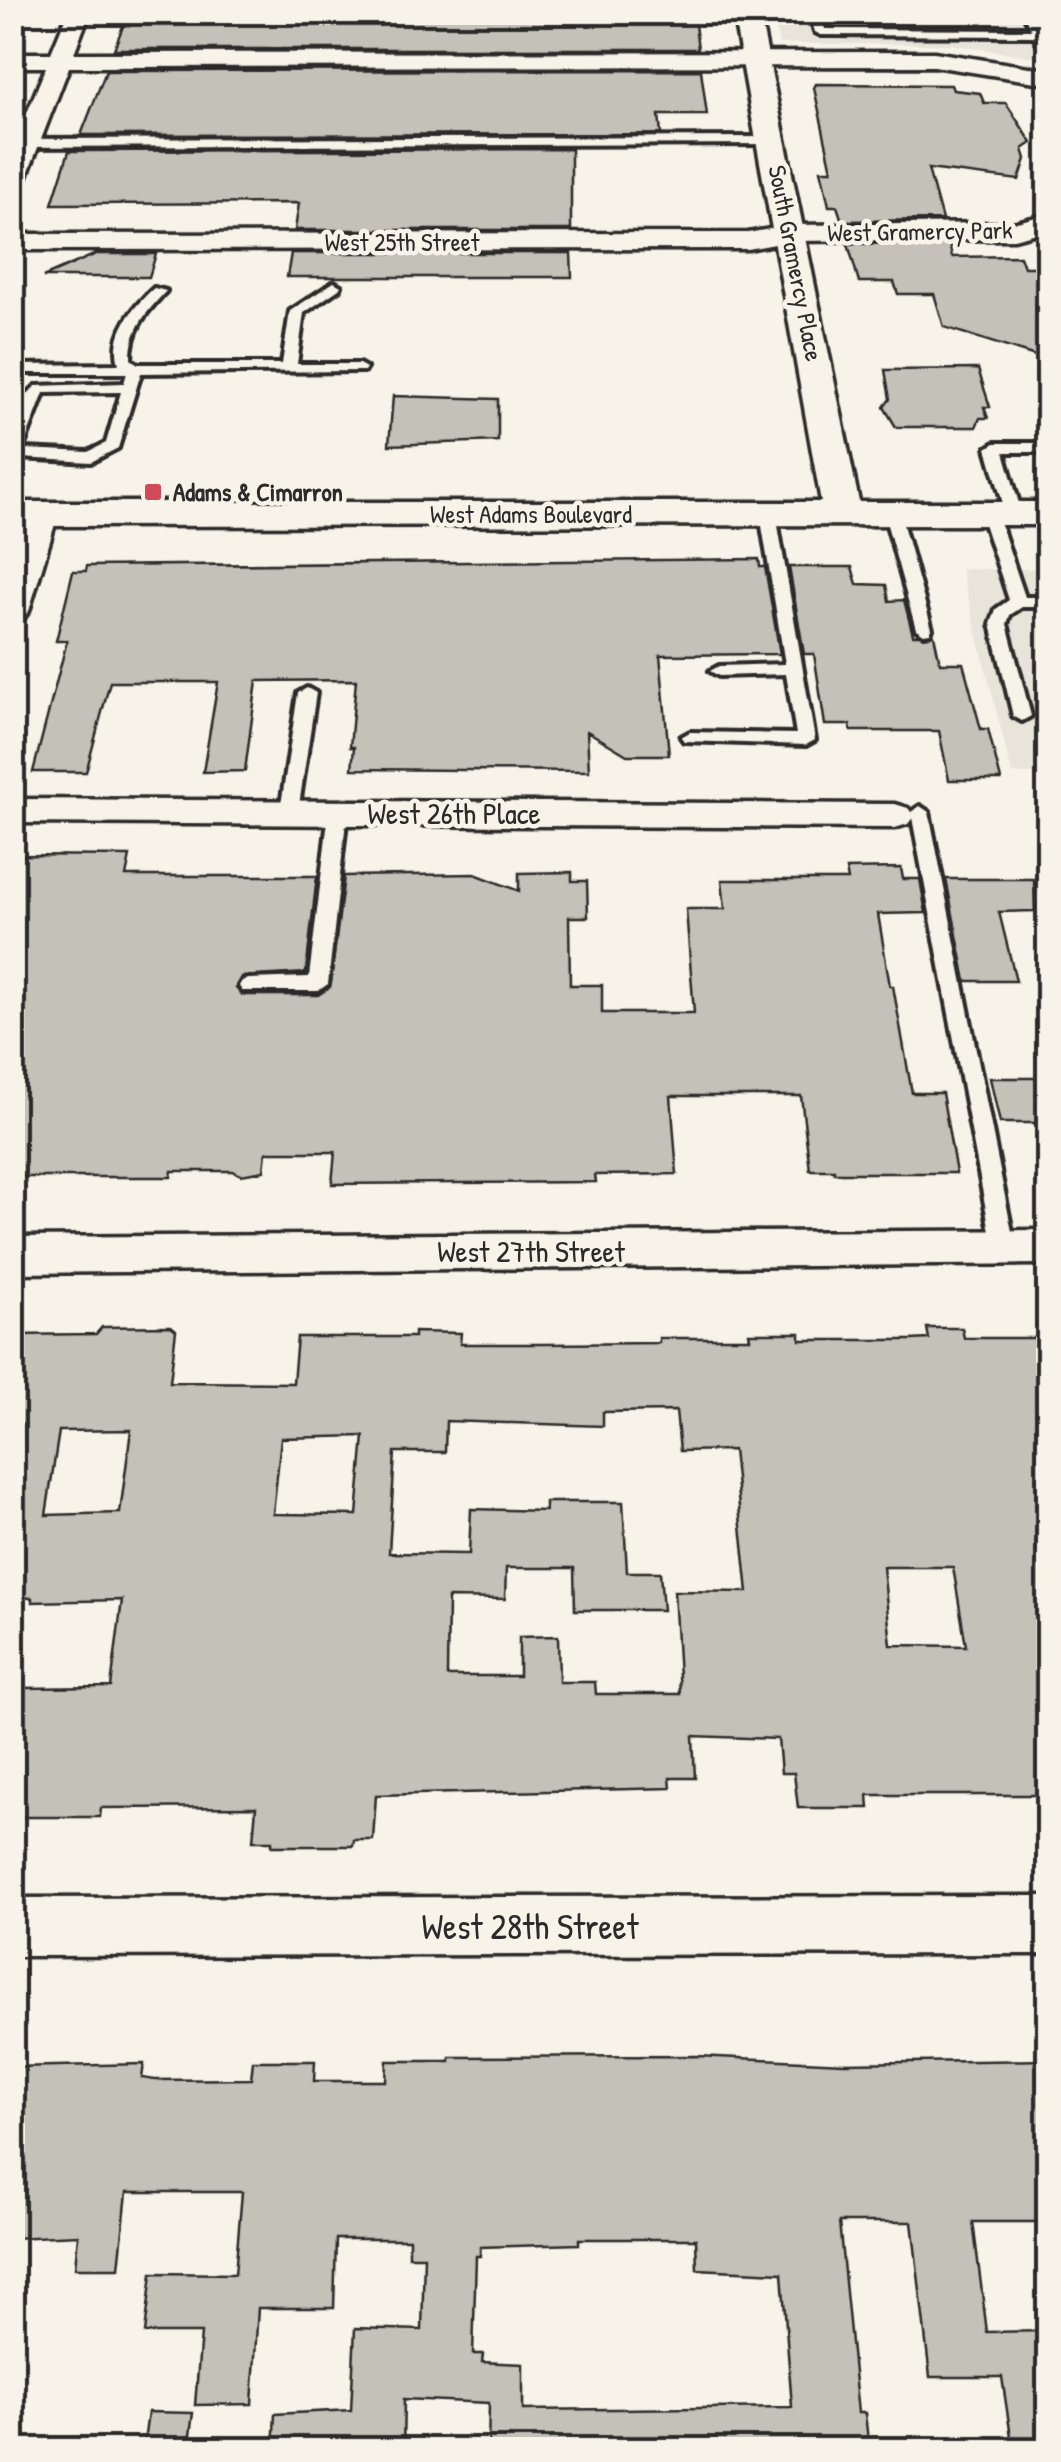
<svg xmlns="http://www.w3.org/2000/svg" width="1061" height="2462" font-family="'Patrick Hand',sans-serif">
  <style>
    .built { fill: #e8e4da }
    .building { fill: #c4c1b9; stroke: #2b2b2b; stroke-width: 2.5; fill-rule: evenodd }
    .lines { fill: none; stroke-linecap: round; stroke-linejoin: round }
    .lane-casing { stroke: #2b2b2b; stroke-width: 8 }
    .street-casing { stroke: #2b2b2b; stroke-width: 7 }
    .secondary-casing { stroke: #2b2b2b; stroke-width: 7 }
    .lane { fill: #f7f3e8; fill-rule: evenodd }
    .street { fill: #f7f3e8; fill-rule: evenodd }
    .secondary { fill: #f7f3e8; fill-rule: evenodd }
    .poi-dot { fill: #d1495b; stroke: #f7f3e8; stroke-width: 4 }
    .labels { text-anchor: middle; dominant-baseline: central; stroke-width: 9; stroke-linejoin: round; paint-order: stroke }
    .far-street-label { font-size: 25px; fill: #2b2b2b; stroke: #f7f3e8 }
    .far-poi-label { font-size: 25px; font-weight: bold; fill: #2b2b2b; stroke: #f7f3e8; text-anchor: start }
    .street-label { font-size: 30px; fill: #2b2b2b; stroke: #f7f3e8 }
    .near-street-label { font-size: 35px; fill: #2b2b2b; stroke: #f7f3e8 }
  </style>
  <rect width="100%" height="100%" fill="#f7f3e8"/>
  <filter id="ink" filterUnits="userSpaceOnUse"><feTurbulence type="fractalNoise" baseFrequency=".01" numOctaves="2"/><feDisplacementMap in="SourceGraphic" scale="20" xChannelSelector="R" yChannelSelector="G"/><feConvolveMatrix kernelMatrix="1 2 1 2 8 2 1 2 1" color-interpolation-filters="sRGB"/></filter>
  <g filter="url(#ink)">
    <path class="built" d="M 772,13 L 1048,13 L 1048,59 L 949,44 L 779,44 Z
      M 961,569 L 1048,569 L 1048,774 L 1012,774 Z"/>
    <path class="building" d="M 297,12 L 688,12 L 694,16 L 698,49 L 114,49 L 127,16 L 296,16 Z
      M 701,70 L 707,115 L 659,115 L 661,134 L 81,135 L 106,71 Z
      M 816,84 L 951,85 L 953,90 L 980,93 L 984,103 L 1006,103 L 1032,143 L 1023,149 L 1026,159 L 1019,180 L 928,169 L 942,220 L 842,221 L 837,206 L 829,206 L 821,170 L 832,170 L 814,88 Z
      M 571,149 L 571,230 L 295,230 L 299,203 L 52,204 L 69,151 Z
      M 949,243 L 952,257 L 1020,256 L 1024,267 L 1048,267 L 1048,360 L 944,327 L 934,294 L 898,294 L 894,282 L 859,282 L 848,244 Z
      M 291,253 L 571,253 L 572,277 L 287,277 Z
      M 96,254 L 156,254 L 149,277 L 43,277 Z
      M 978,369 L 990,407 L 984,407 L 988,418 L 980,418 L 976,427 L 896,427 L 884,407 L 890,399 L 885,370 Z
      M 393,396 L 498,399 L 498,441 L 389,445 Z
      M 759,559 L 760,567 L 765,567 L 780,654 L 660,655 L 669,755 L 627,755 L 587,731 L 589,771 L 352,769 L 354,747 L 350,747 L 356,680 L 257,681 L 245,771 L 203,772 L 218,682 L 110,682 L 86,772 L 33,772 L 67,641 L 56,641 L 73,571 L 86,571 L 87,566 Z
      M 789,567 L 852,567 L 857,584 L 886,585 L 889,601 L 904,600 L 913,635 L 934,635 L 940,663 L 963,663 L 981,729 L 988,729 L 1001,780 L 949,780 L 939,731 L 851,731 L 850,725 L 825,725 L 814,654 L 804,654 Z
      M 12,855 L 130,856 L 126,876 L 317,876 L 306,973 L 241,977 L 236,988 L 242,995 L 318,995 L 330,987 L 344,876 L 475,874 L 519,891 L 519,873 L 572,872 L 572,881 L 587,881 L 588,917 L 569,917 L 570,985 L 602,985 L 602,1013 L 694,1013 L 686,909 L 725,909 L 722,880 L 848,880 L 846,869 L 901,868 L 903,879 L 920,879 L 926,913 L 878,914 L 890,986 L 893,986 L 912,1093 L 942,1093 L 956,1173 L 834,1173 L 834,1170 L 810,1170 L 801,1096 L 671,1096 L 677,1174 L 595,1175 L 596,1182 L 332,1184 L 335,1152 L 266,1152 L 264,1171 L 241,1175 L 233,1171 L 172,1171 L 171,1177 L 12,1177 Z
      M 946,879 L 1034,879 L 1035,911 L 999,912 L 1016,981 L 966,981 Z
      M 990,1078 L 1048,1078 L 1048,1123 L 1000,1123 Z
      M 171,1326 L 176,1330 L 170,1382 L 293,1383 L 297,1337 L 414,1337 L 414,1332 L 461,1333 L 460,1344 L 544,1344 L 659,1343 L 659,1338 L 750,1338 L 749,1333 L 800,1333 L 800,1340 L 911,1340 L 929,1339 L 927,1328 L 962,1328 L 964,1338 L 1048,1338 L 1048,1795 L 868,1795 L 869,1808 L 798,1808 L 794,1773 L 781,1773 L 778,1739 L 693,1736 L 695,1778 L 670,1778 L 671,1788 L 376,1795 L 373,1840 L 354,1840 L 353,1846 L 272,1846 L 272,1841 L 253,1841 L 256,1807 L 101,1808 L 100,1817 L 12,1817 L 12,1729 L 20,1688 L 111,1687 L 122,1600 L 32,1602 L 32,1598 L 12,1597 L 12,1482 L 22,1424 L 12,1424 L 12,1335 L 96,1334 L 102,1327 ZM 676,1411 L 680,1451 L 733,1450 L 748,1592 L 674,1591 L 680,1694 L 596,1694 L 595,1682 L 559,1682 L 558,1636 L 519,1637 L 519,1676 L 447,1676 L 448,1598 L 505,1599 L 506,1568 L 574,1568 L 575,1610 L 663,1610 L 660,1572 L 627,1572 L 623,1502 L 545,1502 L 545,1511 L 471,1509 L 469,1554 L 389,1553 L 395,1452 L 445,1452 L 446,1421 L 603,1426 L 603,1412 ZM 131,1430 L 120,1513 L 46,1515 L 59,1431 ZM 364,1436 L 357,1515 L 273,1514 L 281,1438 ZM 883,1567 L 953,1567 L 966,1646 L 891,1645 Z
      M 697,2056 L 844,2063 L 1048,2060 L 1048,2222 L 973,2222 L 987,2332 L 1048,2331 L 1048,2450 L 1013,2450 L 1002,2377 L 930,2377 L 912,2222 L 839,2222 L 858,2413 L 865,2413 L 869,2450 L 488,2450 L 489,2403 L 404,2399 L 403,2450 L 273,2450 L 275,2414 L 351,2410 L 355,2328 L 422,2330 L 424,2256 L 409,2256 L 409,2239 L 336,2239 L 334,2308 L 258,2308 L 252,2404 L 195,2405 L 201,2333 L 145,2333 L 152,2273 L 235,2274 L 242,2192 L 127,2192 L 119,2268 L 75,2268 L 78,2235 L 12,2238 L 12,2067 L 144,2064 L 142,2078 L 155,2080 L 251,2079 L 253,2061 L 315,2061 L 314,2081 L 386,2081 L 387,2061 L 450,2061 L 450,2057 ZM 579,2239 L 696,2239 L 697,2269 L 782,2273 L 792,2407 L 523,2410 L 523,2364 L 482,2362 L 483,2354 L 473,2354 L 476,2256 L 480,2256 L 480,2247 L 579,2244 Z
      M 148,2412 L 193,2413 L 188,2450 L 143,2450 Z"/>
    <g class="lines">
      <defs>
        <path id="lane" d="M 809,12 L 820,12 L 825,29 L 1031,30 L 1023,12 L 1034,12 L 1048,43 L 1048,57 L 1044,56 L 1034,36 L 821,35 L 815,32 Z
          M 776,137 L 778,140 L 772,144 L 12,147 L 12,139 Z
          M 334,282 L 341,286 L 339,289 L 304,313 L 297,364 L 359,364 L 366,368 L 364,371 L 141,373 L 118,448 L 91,462 L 20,458 L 12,453 C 12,432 18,400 36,386 L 124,383 L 127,373 L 12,373 L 12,365 L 119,364 C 110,334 133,307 154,288 L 166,291 C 146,313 131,328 131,359 L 138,364 L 282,364 L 290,311 ZM 121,392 L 106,443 L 88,452 L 25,449 L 24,445 L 44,393 Z
          M 995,443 L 1048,443 L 1048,452 L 1004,452 L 1022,514 L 1020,517 L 1006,514 L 987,448 Z
          M 768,509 L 776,514 L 815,740 L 806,745 L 684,741 L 681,737 L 690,732 L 796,734 L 786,674 L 719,676 L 710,671 L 719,666 L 785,664 L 760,514 Z
          M 892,509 L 900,514 L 932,629 L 930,633 L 924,634 L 916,629 L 884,514 Z
          M 989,509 L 997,514 L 1025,597 L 1048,597 L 1048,607 L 1022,607 L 1010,615 L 1007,624 L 1031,716 L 1022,721 L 1013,716 L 991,624 L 996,609 L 1009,600 L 981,514 Z
          M 307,688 L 316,693 L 298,812 L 289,818 L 280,812 L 298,693 Z
          M 338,806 L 347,812 L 328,984 L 318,991 L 242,991 L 239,986 L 242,981 L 249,979 L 309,977 L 329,812 Z
          M 920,806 L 929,812 L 1015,1247 L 1012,1253 L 996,1253 L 993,1247 L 911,812 Z"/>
        <path id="street" d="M 68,12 L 90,12 L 74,53 L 934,52 L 1048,70 L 1048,84 L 934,66 L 69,67 L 25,181 L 12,188 L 12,149 L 46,67 L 12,67 L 12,53 L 51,53 Z
          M 1048,214 L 1048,230 L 1014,239 L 791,241 L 748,249 L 12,250 L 12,234 L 748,233 L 791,225 L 1013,223 Z
          M 42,505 L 53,507 L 58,514 L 29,611 L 24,618 L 12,621 C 12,583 9,540 31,507 Z
          M 12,799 L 895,804 L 908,808 L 914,816 L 908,824 L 895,828 L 12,823 Z
          M 1048,1230 L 1048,1264 L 12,1273 L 12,1237 Z
          M 1048,1896 L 1048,1954 L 12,1956 L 12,1898 Z"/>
        <path id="secondary" d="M 733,12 L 759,12 L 859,502 L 1048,502 L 1048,525 L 12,526 L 12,502 L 821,502 Z"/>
      </defs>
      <use href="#lane" class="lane-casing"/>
      <use href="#street" class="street-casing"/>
      <use href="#secondary" class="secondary-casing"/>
      <use href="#lane" class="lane"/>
      <use href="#street" class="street"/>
      <use href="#secondary" class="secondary"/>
    </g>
  </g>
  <rect class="poi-dot" x="143" y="482" width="20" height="20" rx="5"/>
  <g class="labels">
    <g class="far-street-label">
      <text transform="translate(920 231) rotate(-1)">West Gramercy Park</text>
      <text x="402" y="242">West 25th Street</text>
      <text transform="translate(796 263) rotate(79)">South Gramercy Place</text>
      <text x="531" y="514">West Adams Boulevard</text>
    </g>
    <g class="far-poi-label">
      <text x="173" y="492">Adams &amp; Cimarron</text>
    </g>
    <g class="street-label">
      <text x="454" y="813">West 26th Place</text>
      <text x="531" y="1251">West 27th Street</text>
    </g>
    <g class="near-street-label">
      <text x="530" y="1926">West 28th Street</text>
    </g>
  </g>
  <rect width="1061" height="2462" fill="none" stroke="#f7f3e8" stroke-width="50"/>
  <rect x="25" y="25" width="1011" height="2412" fill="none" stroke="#2b2b2b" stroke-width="4" filter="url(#ink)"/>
</svg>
